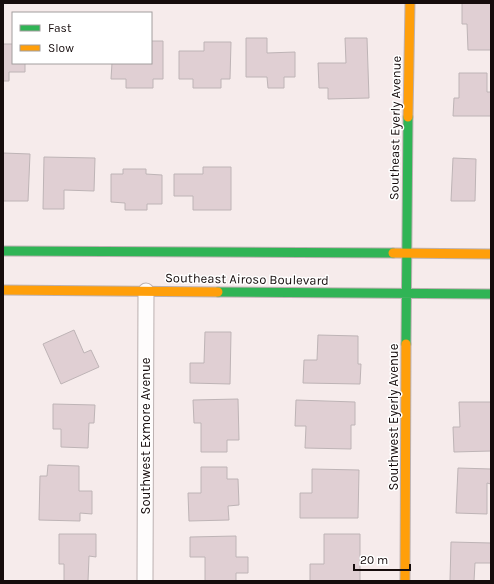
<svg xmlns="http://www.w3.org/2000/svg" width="494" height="584" font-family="Karla,sans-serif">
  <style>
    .building { fill: #e0cfd3; stroke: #beb4b6 }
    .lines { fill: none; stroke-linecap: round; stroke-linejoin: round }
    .street-casing { stroke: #bcb1b1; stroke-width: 17 }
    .fast-casing { stroke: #bcb1b1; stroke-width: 11 }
    .slow-casing { stroke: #bcb1b1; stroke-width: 11 }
    .street { stroke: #fefcfc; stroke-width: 15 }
    .fast { stroke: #30b455; stroke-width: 9 }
    .slow { stroke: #ff9f0a; stroke-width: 9 }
    .labels { text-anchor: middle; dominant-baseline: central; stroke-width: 3; stroke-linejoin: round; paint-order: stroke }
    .street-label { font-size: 13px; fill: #160c0c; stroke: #fff }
  </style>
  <rect width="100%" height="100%" fill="#f6ebeb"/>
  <path class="building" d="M 462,3 L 491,3 L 491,50 L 468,50 L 467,24 L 462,24 Z
    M 246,38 L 267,38 L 267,53 L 295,52 L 295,77 L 284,77 L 284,88 L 268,88 L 267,77 L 246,77 Z
    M 345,38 L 367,38 L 369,98 L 328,99 L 328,88 L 319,88 L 318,63 L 346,63 Z
    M 151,41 L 163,41 L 163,79 L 153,79 L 153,88 L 126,88 L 126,79 L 111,79 L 112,63 L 151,63 Z
    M 204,42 L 231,42 L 230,79 L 221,79 L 221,88 L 193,88 L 193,79 L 179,79 L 179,51 L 204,51 Z
    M 3,44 L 13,44 L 13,63 L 25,63 L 25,72 L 9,72 L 9,81 L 3,81 Z
    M 459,73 L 487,73 L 487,92 L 491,92 L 491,116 L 453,116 L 454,98 L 459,98 Z
    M 3,153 L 30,154 L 28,201 L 3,201 Z
    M 44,157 L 95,158 L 94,191 L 64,190 L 64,209 L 43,209 Z
    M 453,158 L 476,159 L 475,201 L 451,201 Z
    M 203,167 L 231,167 L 231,210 L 193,210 L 193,196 L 174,196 L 174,174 L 203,174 Z
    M 123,169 L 146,169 L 146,174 L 162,175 L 162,204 L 147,204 L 147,210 L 125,210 L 125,203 L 111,202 L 111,174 L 123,174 Z
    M 74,330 L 84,353 L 91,350 L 99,367 L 61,384 L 43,344 Z
    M 205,332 L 231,332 L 230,384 L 190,383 L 190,363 L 204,363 Z
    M 318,335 L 358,336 L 358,364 L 361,364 L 360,384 L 303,383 L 304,360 L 317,360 Z
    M 238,399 L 239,440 L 227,440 L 227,452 L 201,452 L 201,423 L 194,423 L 193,400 Z
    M 296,400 L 355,402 L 355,425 L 351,425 L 351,449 L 305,448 L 306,426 L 295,426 Z
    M 459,402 L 491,402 L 491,451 L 454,452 L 453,427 L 460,427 Z
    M 53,404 L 95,405 L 94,423 L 89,423 L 88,448 L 61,447 L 61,429 L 53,429 Z
    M 48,465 L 79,466 L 79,491 L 92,491 L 92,514 L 80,513 L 80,521 L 39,520 L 40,476 L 47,476 Z
    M 201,467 L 227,467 L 227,479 L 238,479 L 239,505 L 228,506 L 229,520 L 189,521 L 188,493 L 201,493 Z
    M 458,468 L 491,469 L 491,484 L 487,483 L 487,514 L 456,513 Z
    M 312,469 L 359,470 L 358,518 L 300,518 L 300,493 L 312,493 Z
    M 59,534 L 96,534 L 96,557 L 89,556 L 88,581 L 64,581 L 64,564 L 59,564 Z
    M 324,534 L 360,534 L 360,581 L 310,581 L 310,564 L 324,564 Z
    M 236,536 L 236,557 L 248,557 L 248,573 L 236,573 L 236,581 L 205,581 L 205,557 L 190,557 L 190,537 Z
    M 451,542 L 491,543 L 491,563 L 475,563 L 474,581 L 450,581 Z"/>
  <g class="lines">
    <defs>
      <path id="street" d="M 145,581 L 146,291"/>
      <path id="fast" d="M 3,251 L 393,253
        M 218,292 L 491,294
        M 406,344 L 408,117"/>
      <path id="slow" d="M 408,117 L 410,3
        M 393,253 L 491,254
        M 3,290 L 218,292
        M 405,581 L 406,344"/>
    </defs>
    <use href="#street" class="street-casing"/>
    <use href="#fast" class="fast-casing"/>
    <use href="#slow" class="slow-casing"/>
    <use href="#street" class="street"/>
    <use href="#fast" class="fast"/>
    <use href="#slow" class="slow"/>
  </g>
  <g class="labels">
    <g class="street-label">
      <text transform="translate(395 128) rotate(-89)">Southeast Eyerly Avenue</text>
      <text transform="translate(247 279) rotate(1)">Southeast Airoso Boulevard</text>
      <text transform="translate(393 417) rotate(-90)">Southwest Eyerly Avenue</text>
      <text transform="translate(145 436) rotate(-90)">Southwest Exmore Avenue</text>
    </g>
  </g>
  <rect width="494" height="584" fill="none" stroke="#160c0c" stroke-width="8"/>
  <rect x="12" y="12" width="140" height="52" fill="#ffffff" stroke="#a29e9e"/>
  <rect x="20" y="25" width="20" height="6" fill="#30b455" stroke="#a29e9e"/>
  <text x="48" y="32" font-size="12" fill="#160c0c">Fast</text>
  <rect x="20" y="45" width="20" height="6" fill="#ff9f0a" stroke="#a29e9e"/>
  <text x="48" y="52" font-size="12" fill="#160c0c">Slow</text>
  <path d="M354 564v6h56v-6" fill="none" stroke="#160c0c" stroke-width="2"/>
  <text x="360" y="564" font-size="12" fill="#160c0c" stroke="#ffffff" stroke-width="3" paint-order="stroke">20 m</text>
</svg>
